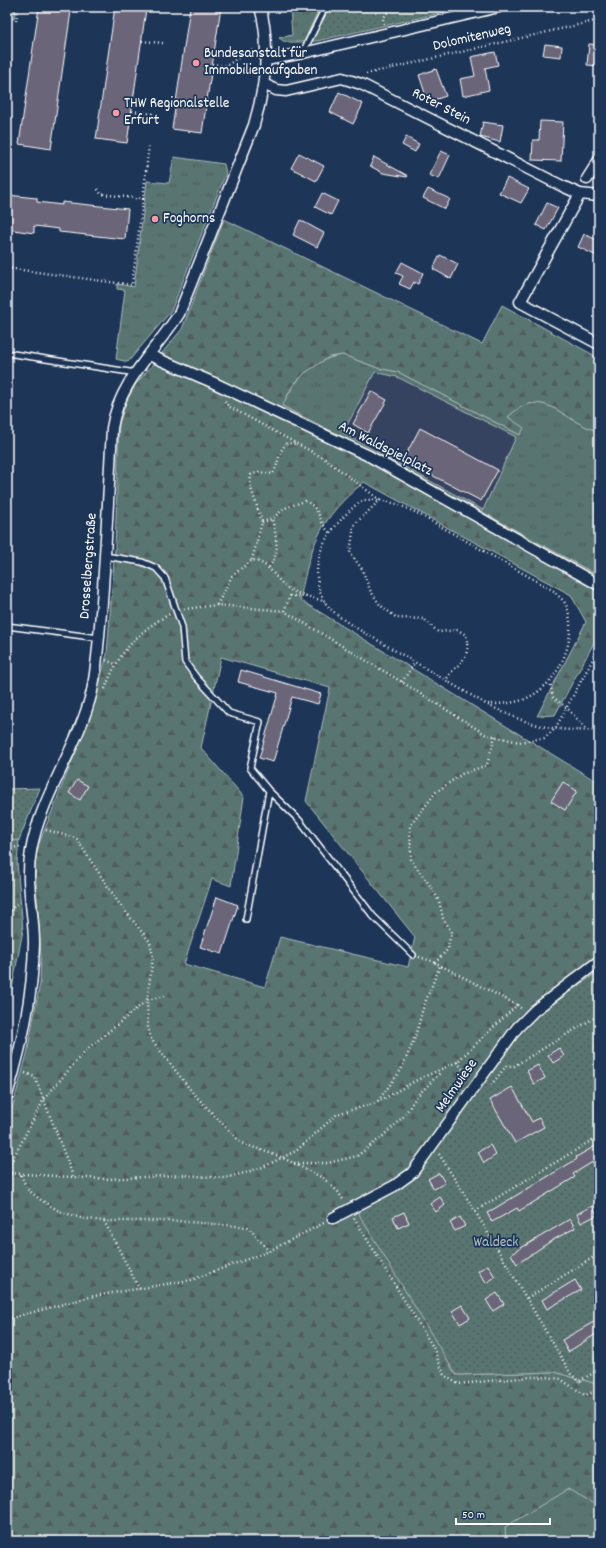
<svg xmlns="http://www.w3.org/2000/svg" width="606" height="1548" font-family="Dekko,sans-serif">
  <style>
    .built { fill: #344361 }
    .grass { fill: url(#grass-tufts); stroke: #acbab8; fill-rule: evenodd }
    .forest { fill: url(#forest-firs); stroke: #acbab8; fill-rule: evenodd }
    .garden { fill: url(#garden-dots); stroke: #acbab8 }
    .building { fill: #6b6579; stroke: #fff }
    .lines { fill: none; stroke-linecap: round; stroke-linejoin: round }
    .service-casing { stroke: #fff; stroke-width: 8 }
    .minor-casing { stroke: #fff; stroke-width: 13 }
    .path { stroke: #fff; stroke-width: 2.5; stroke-dasharray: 1 3; stroke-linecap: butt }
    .service { stroke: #1d3557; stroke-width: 5 }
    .minor { stroke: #1d3557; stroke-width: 10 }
    .poi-dot { fill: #ff9aa2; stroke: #1d3557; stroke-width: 1.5 }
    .labels { text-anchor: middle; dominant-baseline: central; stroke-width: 3.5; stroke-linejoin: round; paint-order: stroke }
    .street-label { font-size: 15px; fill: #fff; stroke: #1d3557 }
    .poi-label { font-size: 15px; fill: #fff; stroke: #1d3557; text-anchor: start }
    .park-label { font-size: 15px; fill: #b4c0bf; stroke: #1d3557 }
  </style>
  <defs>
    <pattern id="grass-tufts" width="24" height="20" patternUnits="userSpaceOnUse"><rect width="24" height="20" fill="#597471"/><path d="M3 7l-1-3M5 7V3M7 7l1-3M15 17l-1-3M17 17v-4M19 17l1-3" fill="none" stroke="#515c5b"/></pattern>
    <pattern id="forest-firs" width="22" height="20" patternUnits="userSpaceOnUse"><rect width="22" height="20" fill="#597471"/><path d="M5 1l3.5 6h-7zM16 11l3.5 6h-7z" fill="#515c5b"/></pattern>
    <pattern id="garden-dots" width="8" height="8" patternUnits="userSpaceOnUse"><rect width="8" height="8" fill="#597471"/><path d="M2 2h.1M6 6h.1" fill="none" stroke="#515c5b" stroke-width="1.8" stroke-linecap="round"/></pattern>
  </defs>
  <rect width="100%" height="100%" fill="#1d3557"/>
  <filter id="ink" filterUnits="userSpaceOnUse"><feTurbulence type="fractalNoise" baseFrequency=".025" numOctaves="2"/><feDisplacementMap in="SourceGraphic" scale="8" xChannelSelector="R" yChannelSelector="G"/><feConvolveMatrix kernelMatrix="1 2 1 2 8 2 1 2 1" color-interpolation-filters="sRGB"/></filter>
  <g filter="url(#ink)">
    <path class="built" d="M 375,372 L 397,377 L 516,437 L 483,510 L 343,433 Z"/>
    <path class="grass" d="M 7,7 L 16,7 L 14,19 L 8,18 L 7,28 Z
      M 290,7 L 320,7 L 304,42 L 285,42 L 279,38 L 292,35 Z
      M 174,157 L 224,164 L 226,173 L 171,311 L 128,362 L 116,359 L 125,290 L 117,289 L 117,284 L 134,287 L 147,181 L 169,183 Z
      M 343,355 L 378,368 L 398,372 L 520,435 L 508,417 C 544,382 564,424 599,431 L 599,576 L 380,456 L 282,406 C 295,380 312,359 343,355 ZM 375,372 L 397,377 L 516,437 L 483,510 L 343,433 Z
      M 568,1488 L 599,1507 L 599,1541 L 506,1541 L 505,1527 Z"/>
    <path class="forest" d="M 224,219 L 482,344 L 502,305 L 599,358 L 599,431 C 564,424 544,382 508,417 L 524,428 L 520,435 L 398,372 L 378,368 L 343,355 L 329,357 L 305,373 L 293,385 L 282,406 L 380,456 L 599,576 L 599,629 L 596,639 L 555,715 L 537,716 L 586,622 L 571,595 L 364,482 C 319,519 311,544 300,600 L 599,783 L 599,971 L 539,1014 L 521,1031 L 416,1177 L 397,1190 L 456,1375 L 555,1372 L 574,1378 L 579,1382 L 584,1380 L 599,1385 L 599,1507 L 568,1489 L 505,1527 L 506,1541 L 7,1541 L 7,1127 L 27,1054 L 40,983 L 41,957 L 35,866 L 38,846 L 90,716 L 107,654 L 115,548 L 119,424 L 127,400 L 136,384 L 182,329 ZM 221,657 L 330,688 L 306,801 L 415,937 L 408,967 L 280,937 L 265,987 L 184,964 L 212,879 L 231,886 L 244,797 L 201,748 Z
      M 19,840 L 17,862 L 23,930 L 7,1015 L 7,841 Z"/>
    <path class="garden" d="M 320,7 L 467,7 L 317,41 L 304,42 Z
      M 40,788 L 19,840 L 7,841 L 7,789 Z
      M 599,971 L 599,1385 L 584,1380 L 579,1382 L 574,1378 L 555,1372 L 456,1375 L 357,1211 L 397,1190 L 416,1177 L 521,1031 L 539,1014 Z"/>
    <path class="building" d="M 39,7 L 71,11 L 51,149 L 19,144 Z
      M 115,7 L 146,9 L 127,143 L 96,139 Z
      M 190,7 L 221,7 L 202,133 L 172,129 Z
      M 545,44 L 562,46 L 561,57 L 543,55 Z
      M 589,44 L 599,45 L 599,66 L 587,65 Z
      M 495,52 L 498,65 L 485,68 L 489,90 L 463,96 L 460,79 L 475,76 L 471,57 Z
      M 436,69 L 446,96 L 428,102 L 419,75 Z
      M 339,92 L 363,104 L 353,124 L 330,112 Z
      M 540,121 L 563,122 L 561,161 L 532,160 L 533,140 L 539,140 Z
      M 483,122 L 503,125 L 500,142 L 480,137 Z
      M 406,137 L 419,144 L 415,152 L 402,145 Z
      M 441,151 L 450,155 L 439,179 L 429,175 Z
      M 299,153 L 324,166 L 316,181 L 291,168 Z
      M 374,157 L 408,176 L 407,177 L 383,173 L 370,166 Z
      M 507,178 L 529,189 L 521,203 L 499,193 Z
      M 428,189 L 450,199 L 445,209 L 423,198 Z
      M 322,193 L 338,201 L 331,215 L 315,207 Z
      M 7,195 L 37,198 L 37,202 L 62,205 L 62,202 L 128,209 L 125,239 L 59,232 L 59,229 L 34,226 L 34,233 L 7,229 Z
      M 547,203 L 558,208 L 546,230 L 536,225 Z
      M 300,220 L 324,233 L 317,247 L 293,235 Z
      M 584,234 L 599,241 L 599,257 L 578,247 Z
      M 440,255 L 458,264 L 451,279 L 433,269 Z
      M 402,262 L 423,273 L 418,284 L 414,282 L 410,289 L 399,284 L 403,276 L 396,273 Z
      M 371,391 L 387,400 L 368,433 L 353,424 Z
      M 420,428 L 498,470 L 481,501 L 403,460 Z
      M 241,670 L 321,694 L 318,704 L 292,697 L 273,762 L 259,758 L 278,693 L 238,682 Z
      M 77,780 L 88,786 L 80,800 L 69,793 Z
      M 563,782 L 577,791 L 565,810 L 551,801 Z
      M 217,897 L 238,905 L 222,954 L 200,947 Z
      M 559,1048 L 564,1056 L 553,1063 L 548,1055 Z
      M 538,1065 L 545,1078 L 534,1084 L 527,1071 Z
      M 512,1087 L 532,1122 L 539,1118 L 544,1127 L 515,1143 L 490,1100 Z
      M 599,1144 L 599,1158 L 573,1174 L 575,1177 L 519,1211 L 517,1208 L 492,1222 L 487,1213 L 577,1159 L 576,1157 Z
      M 490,1145 L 496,1155 L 484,1163 L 478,1152 Z
      M 439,1173 L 445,1183 L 434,1189 L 428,1179 Z
      M 440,1197 L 445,1205 L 436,1212 L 430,1204 Z
      M 592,1206 L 597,1215 L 581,1223 L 577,1214 Z
      M 404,1212 L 409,1223 L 398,1228 L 393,1217 Z
      M 460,1217 L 465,1226 L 455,1231 L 450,1223 Z
      M 570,1219 L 575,1228 L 551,1241 L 517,1264 L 511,1254 Z
      M 488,1265 L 495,1277 L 486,1283 L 478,1271 Z
      M 575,1280 L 581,1290 L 547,1309 L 542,1300 Z
      M 497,1293 L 504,1304 L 493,1311 L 486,1300 Z
      M 462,1305 L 470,1318 L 460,1324 L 452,1311 Z
      M 599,1319 L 599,1332 L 568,1352 L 562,1340 Z"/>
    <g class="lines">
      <defs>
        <path id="service" d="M 303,52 L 322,14 L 324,7
          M 7,353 L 136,373
          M 105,556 L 142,562 L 156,568 L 165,578 L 182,627 L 185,662 L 196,677 L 229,713 L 260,722 L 250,768 L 269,791 L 246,919
          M 7,626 L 99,638
          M 269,791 L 299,820 L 373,916 L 413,955"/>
        <path id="minor" d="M 266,60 L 303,53 L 499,7
          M 264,84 L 276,90 L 286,91 L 342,78 L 361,84 L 562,186 L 580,194 L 599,196
          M 587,179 L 599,160
          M 580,194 L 520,302 L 599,344
          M 149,355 L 212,382 L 369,456 L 599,585
          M 7,1095 C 22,1046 33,995 34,943 C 34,912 25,882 31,851 C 40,797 79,746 92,691 C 98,662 99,632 102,602 C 106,544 109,486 112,428 C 119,382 155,351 179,314 L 254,125 C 265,88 271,45 260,7
          M 333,1218 L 394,1186 L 412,1173 L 517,1028 L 535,1010 L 599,961"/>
      </defs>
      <use href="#service" class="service-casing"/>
      <use href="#minor" class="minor-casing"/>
      <path class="path" d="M 16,21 L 18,7
        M 384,24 L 383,19 L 391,7
        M 142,41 L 163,43
        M 212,64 L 226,66 L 249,51 L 255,50
        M 226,66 L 233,75
        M 366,74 L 599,20
        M 132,111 L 153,114
        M 143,199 L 149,144
        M 7,268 L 132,285 L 143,199 L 101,194 L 96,187
        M 225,401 L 228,406 L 325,459 L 380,500 L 354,525 L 350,553 L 362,569 L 370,590 L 380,605 L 397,618 L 424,619 L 438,632 L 458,630 L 466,635 C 472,662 457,661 446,680
        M 380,500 L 397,504 L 417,513 L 554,591 C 557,595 564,600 566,605 C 579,636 560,681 531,696 C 517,704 501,704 486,704 C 452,684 418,664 384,644 C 366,633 336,619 325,602 C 312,582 316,555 328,536 C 334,527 353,505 362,501 C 367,499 375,500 380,500 Z
        M 262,522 L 272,519
        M 252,560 L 262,522 L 250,485 L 251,475 L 259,472 L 273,474 C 279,463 278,451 287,443 L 297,444
        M 269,567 C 281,552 276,536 272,519 L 285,508 L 305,501 C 322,509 317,521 330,533
        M 217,605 L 232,576 L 252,560 C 272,564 273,578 289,589 C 298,595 314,597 325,602
        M 184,609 L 217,605 L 284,611 L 402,682 L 485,734 L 519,742 L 544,738 L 555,729 L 593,659 L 599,644
        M 284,611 L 290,596 L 308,596
        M 106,660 L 115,664
        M 550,681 L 553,697 L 567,708 L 587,730
        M 402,682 L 415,662
        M 105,689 C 117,655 137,631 170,614
        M 488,705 C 501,711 514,718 528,722 C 551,730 575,731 599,730
        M 46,830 L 76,838 L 118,902 L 150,942 L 153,957 L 147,1000 L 148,1027 L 151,1039 L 193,1093 L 241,1143 L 281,1157 L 323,1178 L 338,1192 L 344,1201
        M 7,848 L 21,847
        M 7,913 L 19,902
        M 419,957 L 432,961 L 517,1005
        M 435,963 L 448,949 L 451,931 L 443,918 L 439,901 L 431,887 L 411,860 L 410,826 L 436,792 L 462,774 L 487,765 L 495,736
        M 457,1062 L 469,1077
        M 25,1073 L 35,1077 L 73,1176
        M 491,1085 L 506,1066 L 514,1066 L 599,1015
        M 378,1101 L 401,1070 L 414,1040 L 424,1005 L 440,966
        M 439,1154 L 475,1211 L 571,1374 L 579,1381 L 599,1370
        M 294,1163 L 328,1163 L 357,1156 L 383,1136 L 403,1117 L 417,1096 L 441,1072
        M 7,1170 L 44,1099 L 85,1051 L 147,1000 L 164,996
        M 7,1173 L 105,1179 L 183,1175 L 224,1178 L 241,1174 L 263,1167 L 296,1151 L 337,1114 L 376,1103 L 417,1080 L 457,1062 L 517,1005 L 522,1009
        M 21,1175 L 27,1189 L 41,1200 L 59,1211 L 81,1218 L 103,1221 L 178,1221 L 248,1227 L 269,1251
        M 475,1211 L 599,1136
        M 354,1218 L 433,1347 L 444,1375 L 458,1384 L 530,1377 L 547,1377 L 560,1379 L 585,1395 L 599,1390
        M 104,1221 L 140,1290
        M 527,1298 L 599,1254
        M 7,1319 L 94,1296 L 191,1280 L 269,1251 L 324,1223"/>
      <use href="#service" class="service"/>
      <use href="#minor" class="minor"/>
    </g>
  </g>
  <g class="poi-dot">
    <circle cx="196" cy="63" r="4"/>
    <circle cx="116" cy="113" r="4"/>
    <circle cx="155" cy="219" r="4"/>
  </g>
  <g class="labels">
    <g class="street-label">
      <text transform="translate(472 38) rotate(-13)">Dolomitenweg</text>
      <text transform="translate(441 107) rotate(27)">Roter Stein</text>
      <text transform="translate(385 449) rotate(27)">Am Waldspielplatz</text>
      <text transform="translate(89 566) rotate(-86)">Drosselbergstraße</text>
      <text transform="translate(457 1086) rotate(-55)">Melmwiese</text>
    </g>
    <g class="poi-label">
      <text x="204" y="54">Bundesanstalt für<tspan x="204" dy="17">Immobilienaufgaben</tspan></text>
      <text x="124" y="104">THW Regionalstelle<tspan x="124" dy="17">Erfurt</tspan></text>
      <text x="163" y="219">Foghorns</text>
    </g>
    <g class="park-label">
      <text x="496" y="1243">Waldeck</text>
    </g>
  </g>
  <rect width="606" height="1548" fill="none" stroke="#1d3557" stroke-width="24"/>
  <rect x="12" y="12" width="582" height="1524" fill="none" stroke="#fff" stroke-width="1.5" filter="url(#ink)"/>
  <path d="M456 1518v6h94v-6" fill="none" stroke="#ffffff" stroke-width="2"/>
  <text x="462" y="1518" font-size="12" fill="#ffffff" stroke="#1d3557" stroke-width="3" paint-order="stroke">50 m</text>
</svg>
